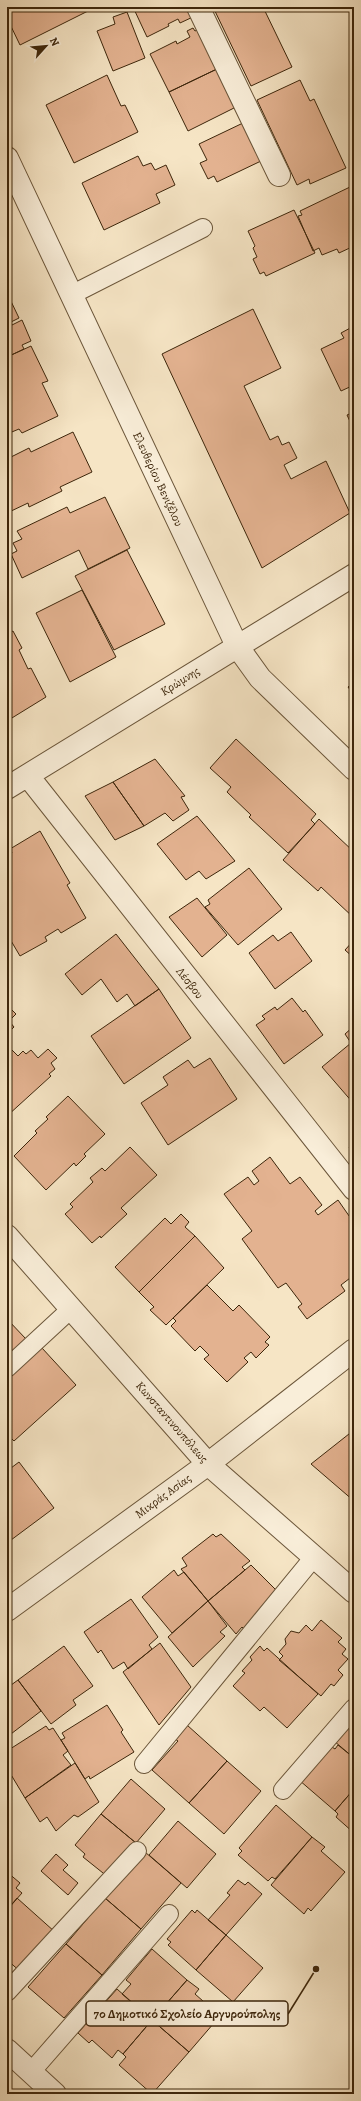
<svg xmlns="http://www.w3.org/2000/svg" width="361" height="2101" font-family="Alegreya,serif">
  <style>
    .building { fill: #e3b290; stroke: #3d260b }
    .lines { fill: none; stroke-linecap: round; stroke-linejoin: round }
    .lane-casing { stroke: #6b563a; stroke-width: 20 }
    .street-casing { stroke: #6b563a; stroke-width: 24 }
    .lane { stroke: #f9eed9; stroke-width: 18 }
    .street { stroke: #f9eed9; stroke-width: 22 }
    .labels { text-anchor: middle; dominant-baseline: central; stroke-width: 3.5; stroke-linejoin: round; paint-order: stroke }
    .street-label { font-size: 12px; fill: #3d260b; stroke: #f9eed9 }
    .leader { fill: none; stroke: #3d260b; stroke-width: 1.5 }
    .callout-dot { fill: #3d260b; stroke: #f9eed9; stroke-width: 1.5 }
    .callout { fill: #f9eed9; stroke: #3d260b; stroke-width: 1.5 }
    .callout-label { font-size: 13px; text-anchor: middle; font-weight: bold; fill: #3d260b }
  </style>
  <rect width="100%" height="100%" fill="#f6e5c5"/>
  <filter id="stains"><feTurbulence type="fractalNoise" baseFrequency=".005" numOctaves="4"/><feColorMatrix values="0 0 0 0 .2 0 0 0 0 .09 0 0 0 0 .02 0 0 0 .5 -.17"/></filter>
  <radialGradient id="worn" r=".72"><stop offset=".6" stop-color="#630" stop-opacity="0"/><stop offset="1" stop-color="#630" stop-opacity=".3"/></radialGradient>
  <path class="building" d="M 7,7 L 89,7 L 90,10 L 20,45 L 7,18 Z
    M 133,7 L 190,7 L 195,16 L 180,23 L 178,19 L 168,24 L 169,26 L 147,37 Z
    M 213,7 L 263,7 L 292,67 L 251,86 Z
    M 127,12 L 145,58 L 113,71 L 97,31 L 115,24 L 113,17 Z
    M 193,28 L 195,31 L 202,28 L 221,67 L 169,92 L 150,54 L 176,41 L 177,44 L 190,37 L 187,31 Z
    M 217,69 L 236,107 L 188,131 L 169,92 Z
    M 107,75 L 121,106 L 125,105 L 138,132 L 74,163 L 46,105 Z
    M 300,80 L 310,101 L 314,99 L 346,168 L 310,184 L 309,179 L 297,185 L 257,100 Z
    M 243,123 L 261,161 L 217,182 L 214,176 L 208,179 L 200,163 L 207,160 L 199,144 Z
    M 138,156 L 143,166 L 151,163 L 155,170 L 166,165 L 175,185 L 156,194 L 160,203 L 104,230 L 82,183 Z
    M 350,187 L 354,196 L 354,246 L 339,253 L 337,249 L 322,255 L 319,248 L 313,251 L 298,216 L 302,215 L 300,211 Z
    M 294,210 L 315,253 L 266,276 L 264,272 L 260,274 L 253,259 L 257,257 L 253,248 L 255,246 L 248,231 Z
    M 8,295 L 19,318 L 11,322 L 12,325 L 22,320 L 31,341 L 22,345 L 24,349 L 7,357 Z
    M 253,309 L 281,368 L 244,386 L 270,440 L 278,436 L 282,445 L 289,442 L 297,458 L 284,465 L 291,479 L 326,461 L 350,513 L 262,568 L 162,354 Z
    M 354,326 L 354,385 L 341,391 L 321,349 L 344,338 L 341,333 Z
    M 31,346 L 48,381 L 42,383 L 58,416 L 22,433 L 19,429 L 7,434 L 7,357 Z
    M 354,412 L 354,430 L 347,415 Z
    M 73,432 L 92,472 L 60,487 L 62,491 L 29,507 L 28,503 L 7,513 L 7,459 L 29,448 L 31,452 Z
    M 105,497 L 130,548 L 88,569 L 79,550 L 22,578 L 11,554 L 17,551 L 13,543 L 22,539 L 17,531 L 67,507 L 70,513 Z
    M 127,550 L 165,624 L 114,650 L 75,576 Z
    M 82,590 L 116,657 L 70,682 L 36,613 Z
    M 13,631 L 22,648 L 19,650 L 28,669 L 31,668 L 46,697 L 7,721 L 7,634 Z
    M 354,682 L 354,695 L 348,687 Z
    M 236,739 L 316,814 L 311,820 L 315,824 L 288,853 L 249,817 L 251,815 L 227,792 L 231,787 L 210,768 Z
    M 155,759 L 185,796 L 181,797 L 189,810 L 173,821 L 165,813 L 144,826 L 113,782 Z
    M 113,782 L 144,826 L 115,840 L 85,796 Z
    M 197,816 L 235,861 L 206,879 L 199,871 L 186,880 L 157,844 Z
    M 319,819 L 354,852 L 354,918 L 321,887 L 318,891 L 283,860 Z
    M 40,831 L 70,883 L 67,885 L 86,918 L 61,933 L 58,929 L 45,937 L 47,941 L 20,956 L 7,934 L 7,855 L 12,853 L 10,849 Z
    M 249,868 L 282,909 L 238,945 L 205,907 L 210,904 L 208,900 Z
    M 197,898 L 227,935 L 202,957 L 169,917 Z
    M 291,932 L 312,961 L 275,989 L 249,953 L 273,935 L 278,941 Z
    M 116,934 L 159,989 L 135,1006 L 127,994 L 117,1002 L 101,979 L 82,995 L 65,974 Z
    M 354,940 L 354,958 L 345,950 Z
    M 159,989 L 191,1038 L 124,1084 L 91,1036 Z
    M 292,998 L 303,1012 L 305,1010 L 323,1035 L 284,1064 L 256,1025 L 265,1019 L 262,1016 L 275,1007 L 277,1010 Z
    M 7,1005 L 16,1014 L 9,1021 L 14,1027 L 7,1034 Z
    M 354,1026 L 354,1104 L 322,1067 L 351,1043 L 345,1034 Z
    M 7,1045 L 18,1056 L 23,1051 L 26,1054 L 31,1050 L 38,1058 L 48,1049 L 57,1058 L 51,1063 L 55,1069 L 49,1074 L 51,1076 L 7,1116 Z
    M 210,1058 L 237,1099 L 168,1145 L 141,1103 L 168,1085 L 163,1077 L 188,1060 L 194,1068 Z
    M 68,1096 L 105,1134 L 84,1154 L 86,1156 L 76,1166 L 74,1163 L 46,1190 L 14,1156 L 37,1133 L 35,1131 L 48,1119 L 46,1117 Z
    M 354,1143 L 354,1154 L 349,1147 Z
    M 130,1147 L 157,1175 L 121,1208 L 127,1214 L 101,1238 L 100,1236 L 92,1243 L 65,1214 L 73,1207 L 70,1204 L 93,1182 L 90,1178 L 102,1168 L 105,1171 Z
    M 270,1157 L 290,1184 L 300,1177 L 322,1205 L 315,1211 L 318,1215 L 338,1200 L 354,1223 L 354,1226 L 350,1229 L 354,1234 L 354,1275 L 341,1285 L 345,1291 L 307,1319 L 298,1307 L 302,1304 L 286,1283 L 278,1288 L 242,1239 L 252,1231 L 224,1194 L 248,1177 L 254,1185 L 259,1181 L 252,1171 Z
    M 181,1214 L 189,1222 L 185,1227 L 195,1236 L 139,1292 L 115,1267 L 165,1218 L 171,1224 Z
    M 195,1236 L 224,1268 L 166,1325 L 150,1310 L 154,1307 L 139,1292 Z
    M 207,1285 L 233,1311 L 239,1305 L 270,1337 L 265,1342 L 269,1345 L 256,1358 L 251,1352 L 244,1358 L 248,1362 L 227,1382 L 204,1359 L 209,1355 L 200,1346 L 195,1351 L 171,1326 L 176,1321 L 173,1318 Z
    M 7,1319 L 26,1339 L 7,1358 Z
    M 42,1348 L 76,1385 L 14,1441 L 7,1434 L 7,1380 Z
    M 354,1430 L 354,1501 L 311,1464 Z
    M 19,1462 L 54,1508 L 7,1543 L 7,1471 Z
    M 213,1534 L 216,1537 L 221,1534 L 250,1561 L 242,1567 L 245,1570 L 208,1601 L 181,1569 L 187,1566 L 182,1558 Z
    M 251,1565 L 278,1592 L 245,1630 L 242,1627 L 236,1634 L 208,1601 Z
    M 174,1570 L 178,1576 L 184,1572 L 208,1601 L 172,1633 L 142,1597 Z
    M 131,1599 L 158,1637 L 149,1645 L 152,1649 L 128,1669 L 124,1662 L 113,1669 L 101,1650 L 98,1653 L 84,1632 Z
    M 208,1601 L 227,1626 L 220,1632 L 225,1636 L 193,1667 L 168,1637 Z
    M 321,1620 L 342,1638 L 338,1642 L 346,1649 L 342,1654 L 348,1659 L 338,1670 L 343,1675 L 334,1686 L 331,1684 L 321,1696 L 279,1660 L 283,1656 L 279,1652 L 286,1644 L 285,1639 L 291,1631 L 299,1633 L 306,1625 L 312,1631 Z
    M 160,1643 L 191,1687 L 159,1725 L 123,1672 Z
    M 64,1646 L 93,1686 L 73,1700 L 76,1705 L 51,1724 L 18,1680 Z
    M 260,1646 L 264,1651 L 267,1648 L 318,1694 L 287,1728 L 264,1707 L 260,1711 L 233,1686 L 245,1673 L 242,1671 L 252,1660 L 250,1657 Z
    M 18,1680 L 41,1711 L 7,1737 L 7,1688 Z
    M 107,1705 L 123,1730 L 121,1732 L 134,1752 L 90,1779 L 89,1776 L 85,1779 L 61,1740 L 65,1738 L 62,1733 Z
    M 354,1717 L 354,1758 L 334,1741 Z
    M 187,1725 L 227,1761 L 189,1803 L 152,1770 L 178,1741 L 175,1739 Z
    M 46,1726 L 49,1730 L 53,1728 L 68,1751 L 63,1755 L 71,1765 L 25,1798 L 7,1768 L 7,1751 Z
    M 329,1745 L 335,1749 L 338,1745 L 354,1758 L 354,1789 L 335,1811 L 299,1780 Z
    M 227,1761 L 261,1791 L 224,1834 L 189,1803 Z
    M 75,1763 L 99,1802 L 78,1817 L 74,1815 L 56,1831 L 47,1817 L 40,1822 L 25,1798 Z
    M 131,1779 L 165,1809 L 136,1843 L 101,1814 Z
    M 354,1789 L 354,1833 L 336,1817 L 338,1814 L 335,1811 Z
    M 276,1805 L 312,1837 L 275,1879 L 272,1877 L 268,1881 L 238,1855 L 242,1851 L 239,1848 Z
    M 101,1814 L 136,1843 L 108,1877 L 83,1857 L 85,1854 L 75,1845 Z
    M 178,1821 L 216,1854 L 187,1888 L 149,1855 Z
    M 312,1837 L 325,1847 L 321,1851 L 345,1872 L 311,1911 L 308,1908 L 304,1914 L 271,1885 Z
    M 145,1852 L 181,1883 L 141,1929 L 105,1898 Z
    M 56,1854 L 68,1865 L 63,1870 L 78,1883 L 68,1895 L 41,1871 Z
    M 7,1872 L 20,1883 L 16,1888 L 22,1893 L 7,1910 Z
    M 238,1880 L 245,1885 L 248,1882 L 262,1894 L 226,1935 L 208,1920 L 230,1895 L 227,1893 Z
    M 17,1898 L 55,1932 L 21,1972 L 7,1960 L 7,1910 Z
    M 105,1898 L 141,1929 L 102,1975 L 66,1944 Z
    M 192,1910 L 195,1913 L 197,1910 L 226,1935 L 196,1970 L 168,1945 L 171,1942 L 167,1939 Z
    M 226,1935 L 263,1968 L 233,2002 L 196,1970 Z
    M 66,1944 L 102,1975 L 64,2018 L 28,1987 Z
    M 152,1949 L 187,1980 L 152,2020 L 122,1994 L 131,1984 L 126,1980 Z
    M 187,1980 L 199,1989 L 195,1994 L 220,2016 L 189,2052 L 152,2020 Z
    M 117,1989 L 152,2020 L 123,2054 L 118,2050 L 112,2058 L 92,2040 L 89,2043 L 78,2033 Z
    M 152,2020 L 189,2052 L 152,2094 L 119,2065 L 126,2057 L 123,2054 Z
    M 354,2085 L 354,2094 L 346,2094 Z"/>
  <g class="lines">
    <defs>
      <path id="lane" d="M 71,295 L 203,228
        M 7,1368 L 72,1308
        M 144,1764 L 314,1557
        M 283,1790 L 354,1708
        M 7,1992 L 137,1851
        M 31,2072 L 169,1914"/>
      <path id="street" d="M 198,7 L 279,175
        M 7,158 L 237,646 L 260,678 L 354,769
        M 28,776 L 354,1189
        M 7,788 L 354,575
        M 7,1236 L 208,1464 L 354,1592
        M 7,1610 L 208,1464 L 354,1350
        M 7,2050 L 55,2094"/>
    </defs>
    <use href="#lane" class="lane-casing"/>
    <use href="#street" class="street-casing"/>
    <use href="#lane" class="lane"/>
    <use href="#street" class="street"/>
  </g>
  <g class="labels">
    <g class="street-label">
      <text transform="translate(158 479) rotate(65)">Ελευθερίου Βενιζέλου</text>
      <text transform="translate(180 681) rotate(-32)">Κρώμνης</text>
      <text transform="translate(190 983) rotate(52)">Λέσβου</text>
      <text transform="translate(172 1422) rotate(49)">Κωνσταντινουπόλεως</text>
      <text transform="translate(163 1496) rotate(-36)">Μικράς Ασίας</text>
    </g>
  </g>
  <path class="leader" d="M316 1969L288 2014"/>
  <circle class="callout-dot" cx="316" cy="1969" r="4"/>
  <rect class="callout" x="86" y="2001" width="202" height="25" rx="4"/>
  <g class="callout-label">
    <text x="187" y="2018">7ο Δημοτικό Σχολείο Αργυρούπολης</text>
  </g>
  <rect width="361" height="2101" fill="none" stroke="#f6e5c5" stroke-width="24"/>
  <rect x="8" y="8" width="345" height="2085" fill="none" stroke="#3d260b" stroke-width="2"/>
  <rect x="12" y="12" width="337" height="2077" fill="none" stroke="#3d260b"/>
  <g transform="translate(46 46) rotate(63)" stroke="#f9eed9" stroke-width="3" paint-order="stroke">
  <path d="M0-3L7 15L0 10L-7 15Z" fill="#3d260b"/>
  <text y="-6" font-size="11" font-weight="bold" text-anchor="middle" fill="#3d260b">N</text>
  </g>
  <rect width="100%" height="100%" filter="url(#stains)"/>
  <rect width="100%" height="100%" fill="url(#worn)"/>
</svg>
